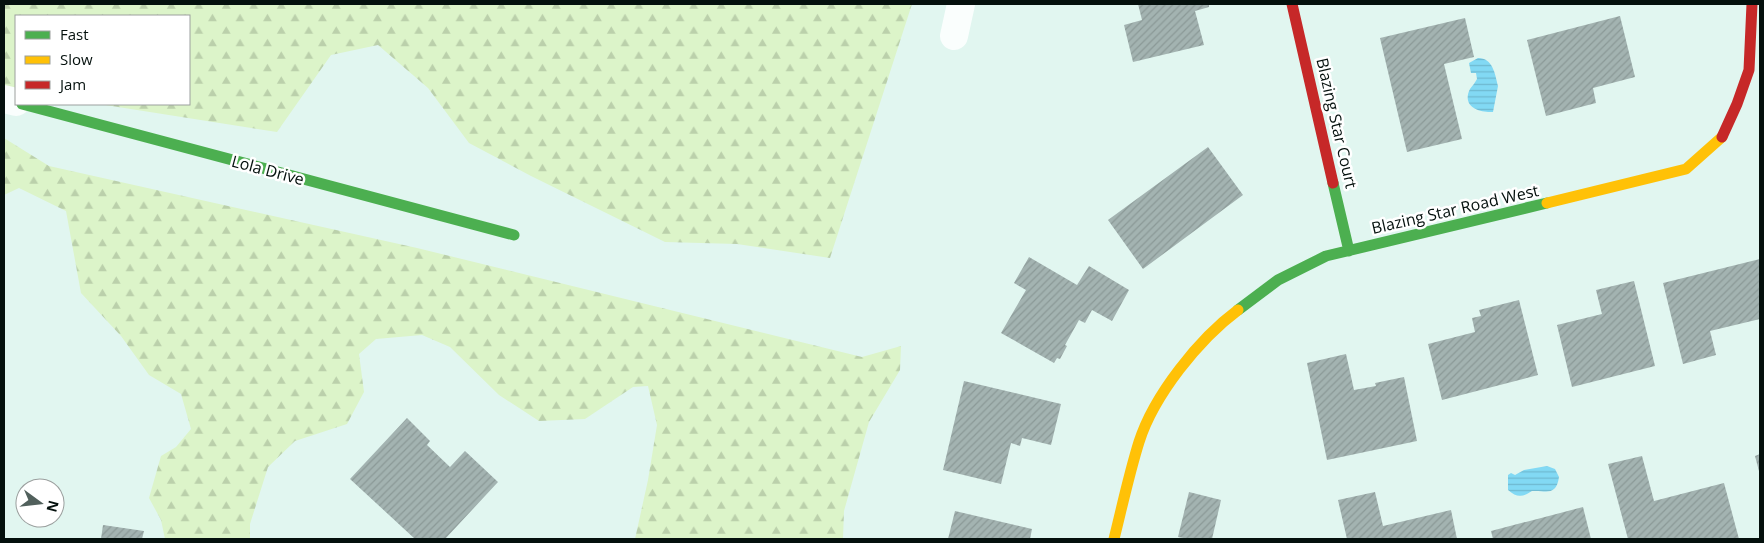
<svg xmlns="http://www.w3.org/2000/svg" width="1764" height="543" font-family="'Open Sans',sans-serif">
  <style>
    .forest { fill: url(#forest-firs) }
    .water { fill: url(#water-rules) }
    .building { fill: url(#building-hatch) }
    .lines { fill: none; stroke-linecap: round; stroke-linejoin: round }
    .street { stroke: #fafefd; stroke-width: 28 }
    .fast { stroke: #4caf50; stroke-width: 11 }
    .slow { stroke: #ffc107; stroke-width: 11 }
    .jam { stroke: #c62828; stroke-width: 11 }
    .labels { text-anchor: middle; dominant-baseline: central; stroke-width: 5; stroke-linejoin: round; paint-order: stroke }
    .street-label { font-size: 16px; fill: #04100d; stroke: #fff }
  </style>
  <defs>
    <pattern id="forest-firs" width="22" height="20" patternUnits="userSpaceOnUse" patternTransform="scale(1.25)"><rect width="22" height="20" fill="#dcf4c9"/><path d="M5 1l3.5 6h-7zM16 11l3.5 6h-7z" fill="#bbd0ab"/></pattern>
    <pattern id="water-rules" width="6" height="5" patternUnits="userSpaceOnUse" patternTransform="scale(1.25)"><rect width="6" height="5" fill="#82d9f4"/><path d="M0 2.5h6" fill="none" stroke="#6fb9d0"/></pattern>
    <pattern id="building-hatch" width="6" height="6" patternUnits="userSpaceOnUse" patternTransform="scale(1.25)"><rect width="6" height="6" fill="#a3b3b1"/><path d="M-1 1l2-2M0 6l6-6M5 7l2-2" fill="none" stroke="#8b9997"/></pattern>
  </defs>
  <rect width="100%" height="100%" fill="#e1f6f0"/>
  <path class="forest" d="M 4,4 L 912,4 L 830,258 L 737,244 L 665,242 L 531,176 L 469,143 L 428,88 L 378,45 L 331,55 L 277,132 L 99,104 L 189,104 L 189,16 L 16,16 L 16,90 L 4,87 Z
    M 4,138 L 49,166 L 417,248 L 862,357 L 901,346 L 900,370 L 869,422 L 844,511 L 843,539 L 635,539 L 648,480 L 657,425 L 648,386 L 633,387 L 585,419 L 539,421 L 499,395 L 450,347 L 422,335 L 376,339 L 359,354 L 364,392 L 347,424 L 295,441 L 268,467 L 250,524 L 250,539 L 165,539 L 161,520 L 149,498 L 161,456 L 176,447 L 191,429 L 181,394 L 149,375 L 121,336 L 81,293 L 66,211 L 19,188 L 4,195 Z"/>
  <path class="water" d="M 1478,58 C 1493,58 1495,74 1498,86 L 1493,112 C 1480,113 1461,107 1470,89 C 1472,86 1475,83 1477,79 L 1476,73 L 1471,73 L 1469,63 Z
    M 1547,466 L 1555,469 L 1559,477 C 1556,497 1546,490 1532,491 C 1523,497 1517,498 1508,490 L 1508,475 L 1511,473 L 1515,475 L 1524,470 Z"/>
  <path class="building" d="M 1138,4 L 1209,4 L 1209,7 L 1195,11 L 1204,45 L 1133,62 L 1124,25 L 1142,20 Z
    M 1620,16 L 1635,77 L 1593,88 L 1596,103 L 1546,116 L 1527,40 Z
    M 1465,18 L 1474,57 L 1444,64 L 1462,139 L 1407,152 L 1380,38 Z
    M 1208,147 L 1243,195 L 1143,269 L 1108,220 Z
    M 1029,257 L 1077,285 L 1089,266 L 1129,290 L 1112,321 L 1092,310 L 1085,323 L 1079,320 L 1065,345 L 1067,346 L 1060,359 L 1057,358 L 1054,363 L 1001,333 L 1026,290 L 1014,283 Z
    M 1760,259 L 1760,319 L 1710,331 L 1716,355 L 1683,364 L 1663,283 Z
    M 1634,281 L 1655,366 L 1572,387 L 1557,325 L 1602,314 L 1596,290 Z
    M 1519,300 L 1538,375 L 1442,400 L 1428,344 L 1475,332 L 1472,318 L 1481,316 L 1479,310 Z
    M 1346,354 L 1354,390 L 1376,386 L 1375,383 L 1404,377 L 1417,441 L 1327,460 L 1307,363 Z
    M 964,381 L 1061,404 L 1051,445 L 1022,438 L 1020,446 L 1011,443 L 1001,484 L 943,470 Z
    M 407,418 L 430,441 L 427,445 L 450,467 L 465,451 L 498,482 L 445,539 L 415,539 L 350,479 Z
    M 1760,454 L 1760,475 L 1755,456 Z
    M 1642,456 L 1654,501 L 1724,483 L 1739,539 L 1628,539 L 1608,464 Z
    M 1189,492 L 1221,500 L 1212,539 L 1189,539 L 1178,537 Z
    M 1375,492 L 1383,526 L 1451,510 L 1457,539 L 1347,539 L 1338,500 Z
    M 1583,507 L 1591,539 L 1493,539 L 1491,531 Z
    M 955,511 L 1032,529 L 1030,539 L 948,539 Z
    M 103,525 L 144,531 L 142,539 L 101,539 Z"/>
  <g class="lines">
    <path class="street" d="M 954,36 L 961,4
      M 4,99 L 16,102"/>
    <path class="fast" d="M 22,104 L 514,235
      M 1333,183 L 1349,251
      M 1238,310 L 1278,280 L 1326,256 L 1547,203"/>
    <path class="slow" d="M 1547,203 L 1686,169 L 1722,137
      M 1114,539 C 1122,507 1129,474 1139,442 C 1154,395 1199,339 1238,310"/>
    <path class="jam" d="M 1292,4 L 1333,183
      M 1722,137 L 1737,104 L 1749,70 L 1752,4"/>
  </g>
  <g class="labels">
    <g class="street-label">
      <text transform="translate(1337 123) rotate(77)">Blazing Star Court</text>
      <text transform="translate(268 170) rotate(15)">Lola Drive</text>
      <text transform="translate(1455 209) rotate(-13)">Blazing Star Road West</text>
    </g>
  </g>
  <rect width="1764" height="543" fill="none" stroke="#04100d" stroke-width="10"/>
  <rect x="15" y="15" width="175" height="90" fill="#ffffff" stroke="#9b9f9e"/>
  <rect x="25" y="31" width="25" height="8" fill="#4caf50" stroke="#9b9f9e"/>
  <text x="60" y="40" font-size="15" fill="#04100d">Fast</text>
  <rect x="25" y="56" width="25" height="8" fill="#ffc107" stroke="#9b9f9e"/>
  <text x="60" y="65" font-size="15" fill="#04100d">Slow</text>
  <rect x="25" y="81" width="25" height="8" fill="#c62828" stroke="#9b9f9e"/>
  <text x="60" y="90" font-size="15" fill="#04100d">Jam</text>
  <g transform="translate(40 503) rotate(105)"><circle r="24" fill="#ffffff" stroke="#9b9f9e"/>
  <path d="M0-4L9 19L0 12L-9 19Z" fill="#51605c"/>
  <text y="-8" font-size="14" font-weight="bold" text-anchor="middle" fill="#04100d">N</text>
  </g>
</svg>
